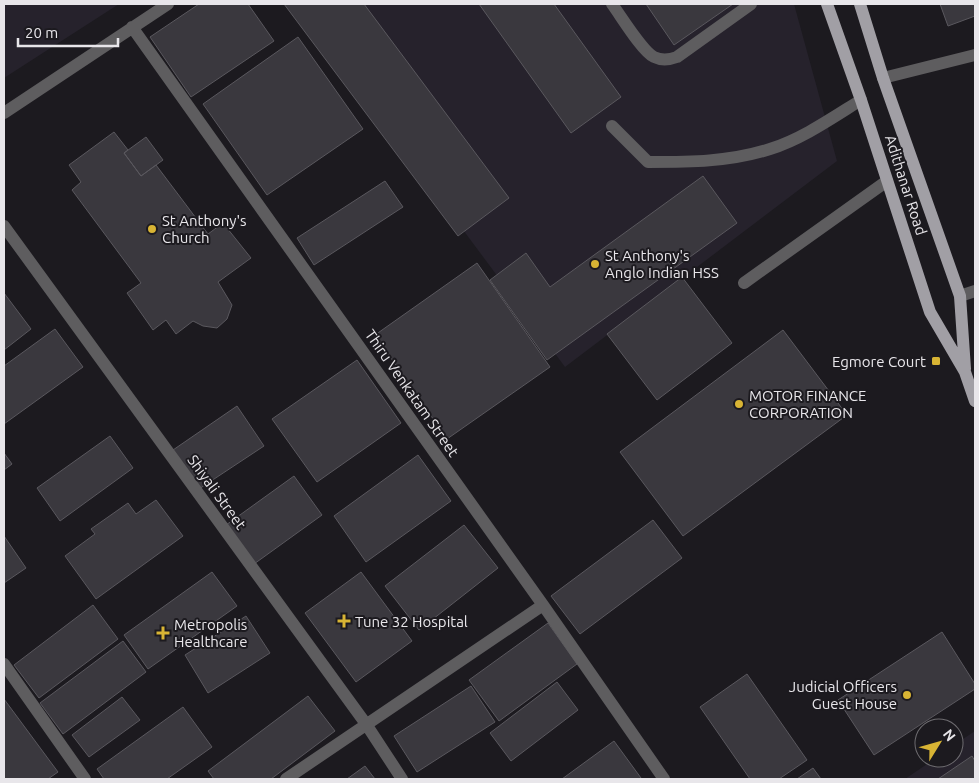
<svg xmlns="http://www.w3.org/2000/svg" width="979" height="783" font-family="Ubuntu,sans-serif">
  <style>
    .built { fill: #26222c }
    .building { fill: #3a383e; stroke: #5a585e }
    .lines { fill: none; stroke-linecap: round; stroke-linejoin: round }
    .minor { stroke: #5e5d5f; stroke-width: 12 }
    .major { stroke: #a19fa5; stroke-width: 12 }
    .poi-dot { fill: #d8b434; stroke: #1c1a1f; stroke-width: 2 }
    .labels { text-anchor: middle; dominant-baseline: central; stroke-width: 4; stroke-linejoin: round; paint-order: stroke }
    .street-label { font-size: 15px; fill: #e8e6ea; stroke: #1c1a1f }
    .poi-label { font-size: 15px; fill: #e8e6ea; stroke: #1c1a1f; text-anchor: start }
  </style>
  <rect width="100%" height="100%" fill="#1c1a1f"/>
  <path class="built" d="M 4,4 L 119,4 L 4,78 Z
    M 295,4 L 794,4 L 837,161 L 565,367 Z
    M 975,731 L 975,779 L 905,779 L 936,758 L 954,758 L 954,745 Z"/>
  <path class="building" d="M 199,4 L 248,4 L 274,41 L 191,97 L 150,37 Z
    M 284,4 L 364,4 L 509,198 L 458,236 Z
    M 479,4 L 554,4 L 621,97 L 571,133 Z
    M 646,4 L 733,4 L 674,45 Z
    M 940,4 L 975,4 L 975,16 L 948,26 Z
    M 298,37 L 363,129 L 267,195 L 203,104 Z
    M 114,132 L 128,150 L 124,153 L 141,176 L 156,165 L 208,234 L 223,223 L 251,258 L 218,282 L 232,305 L 227,319 L 217,328 L 203,326 L 193,321 L 176,334 L 166,320 L 153,330 L 127,293 L 141,283 L 72,190 L 81,182 L 69,165 Z
    M 146,137 L 163,160 L 141,176 L 124,153 Z
    M 703,176 L 737,223 L 547,360 L 490,280 L 526,253 L 550,287 Z
    M 385,181 L 403,207 L 314,265 L 297,238 Z
    M 477,263 L 550,367 L 447,439 L 375,335 Z
    M 682,277 L 732,343 L 657,400 L 607,334 Z
    M 4,293 L 31,329 L 4,350 Z
    M 55,329 L 83,367 L 4,424 L 4,366 Z
    M 783,330 L 847,415 L 683,536 L 620,452 Z
    M 357,360 L 401,423 L 317,482 L 272,419 Z
    M 237,406 L 264,446 L 199,489 L 173,450 Z
    M 110,436 L 133,468 L 60,521 L 37,488 Z
    M 4,453 L 12,464 L 4,470 Z
    M 418,455 L 451,501 L 366,562 L 334,516 Z
    M 294,476 L 322,515 L 254,564 L 226,525 Z
    M 156,500 L 183,536 L 96,599 L 65,556 L 95,534 L 91,529 L 128,503 L 136,514 Z
    M 653,520 L 682,558 L 580,634 L 551,596 Z
    M 464,525 L 498,568 L 419,630 L 385,586 Z
    M 4,536 L 26,568 L 4,583 Z
    M 212,572 L 237,606 L 148,669 L 124,635 Z
    M 361,572 L 412,641 L 356,682 L 305,613 Z
    M 93,605 L 118,639 L 39,698 L 14,665 Z
    M 246,616 L 270,653 L 208,693 L 185,655 Z
    M 548,623 L 577,664 L 499,721 L 469,680 Z
    M 942,632 L 975,684 L 975,689 L 874,755 L 838,700 Z
    M 123,641 L 146,672 L 63,734 L 40,703 Z
    M 747,674 L 807,760 L 779,779 L 750,779 L 700,707 Z
    M 557,682 L 578,710 L 511,761 L 490,733 Z
    M 471,686 L 495,722 L 417,772 L 394,736 Z
    M 308,696 L 335,731 L 271,779 L 214,779 L 208,771 Z
    M 122,697 L 140,720 L 89,757 L 72,735 Z
    M 4,699 L 58,772 L 48,779 L 4,779 Z
    M 183,707 L 212,747 L 167,779 L 104,779 L 97,769 Z
    M 614,741 L 641,778 L 639,779 L 562,779 Z
    M 972,756 L 975,761 L 975,779 L 938,779 Z
    M 365,766 L 375,779 L 347,779 Z
    M 813,768 L 821,779 L 797,779 Z"/>
  <g class="lines">
    <path class="minor" d="M 612,4 C 621,16 642,51 654,57 C 662,61 669,60 677,57 L 751,4
      M 132,27 L 543,605 L 664,779
      M 883,78 L 975,55
      M 4,113 L 168,4
      M 612,126 L 648,162 C 689,162 730,162 770,149 C 802,139 832,118 861,100
      M 4,226 L 366,724 L 402,779
      M 744,283 L 887,181
      M 960,296 L 975,291
      M 4,664 L 85,779
      M 286,779 L 543,605"/>
    <path class="major" d="M 827,4 L 861,100 L 930,312 L 965,372 L 975,401
      M 860,4 L 883,78 L 960,296 L 965,369"/>
  </g>
  <g class="poi-dot">
    <circle cx="152" cy="229" r="5"/>
    <circle cx="595" cy="264" r="5"/>
    <rect x="931" y="356" width="10" height="10" rx="2.5"/>
    <circle cx="739" cy="404" r="5"/>
    <path d="M341.5 613.5h5v5h5v5h-5v5h-5v-5h-5v-5h5z"/>
    <path d="M160.5 625.5h5v5h5v5h-5v5h-5v-5h-5v-5h5z"/>
    <circle cx="907" cy="695" r="5"/>
  </g>
  <g class="labels">
    <g class="street-label">
      <text transform="translate(906 185) rotate(72)">Adithanar Road</text>
      <text transform="translate(412 393) rotate(55)">Thiru Venkatam Street</text>
      <text transform="translate(217 492) rotate(54)">Shiyali Street</text>
    </g>
    <g class="poi-label">
      <text x="162" y="220">St Anthony's<tspan x="162" dy="17">Church</tspan></text>
      <text x="605" y="255">St Anthony's<tspan x="605" dy="17">Anglo Indian HSS</tspan></text>
      <text x="926" y="361" text-anchor="end">Egmore Court</text>
      <text x="749" y="395">MOTOR FINANCE<tspan x="749" dy="17">CORPORATION</tspan></text>
      <text x="355" y="621">Tune 32 Hospital</text>
      <text x="174" y="624">Metropolis<tspan x="174" dy="17">Healthcare</tspan></text>
      <text x="897" y="686" text-anchor="end">Judicial Officers<tspan x="897" dy="17">Guest House</tspan></text>
    </g>
  </g>
  <rect width="979" height="783" fill="none" stroke="#e8e6ea" stroke-width="10"/>
  <g transform="translate(939 743) rotate(53)"><circle r="24" fill="#1c1a1f" stroke="#6e6c70"/>
  <path d="M0-4L9 19L0 12L-9 19Z" fill="#d8b434"/>
  <text y="-8" font-size="14" font-weight="bold" text-anchor="middle" fill="#e8e6ea">N</text>
  </g>
  <path d="M18 38v8h100v-8" fill="none" stroke="#e8e6ea" stroke-width="2.5"/>
  <text x="25" y="38" font-size="15" fill="#e8e6ea" stroke="#1c1a1f" stroke-width="4" paint-order="stroke">20 m</text>
</svg>
